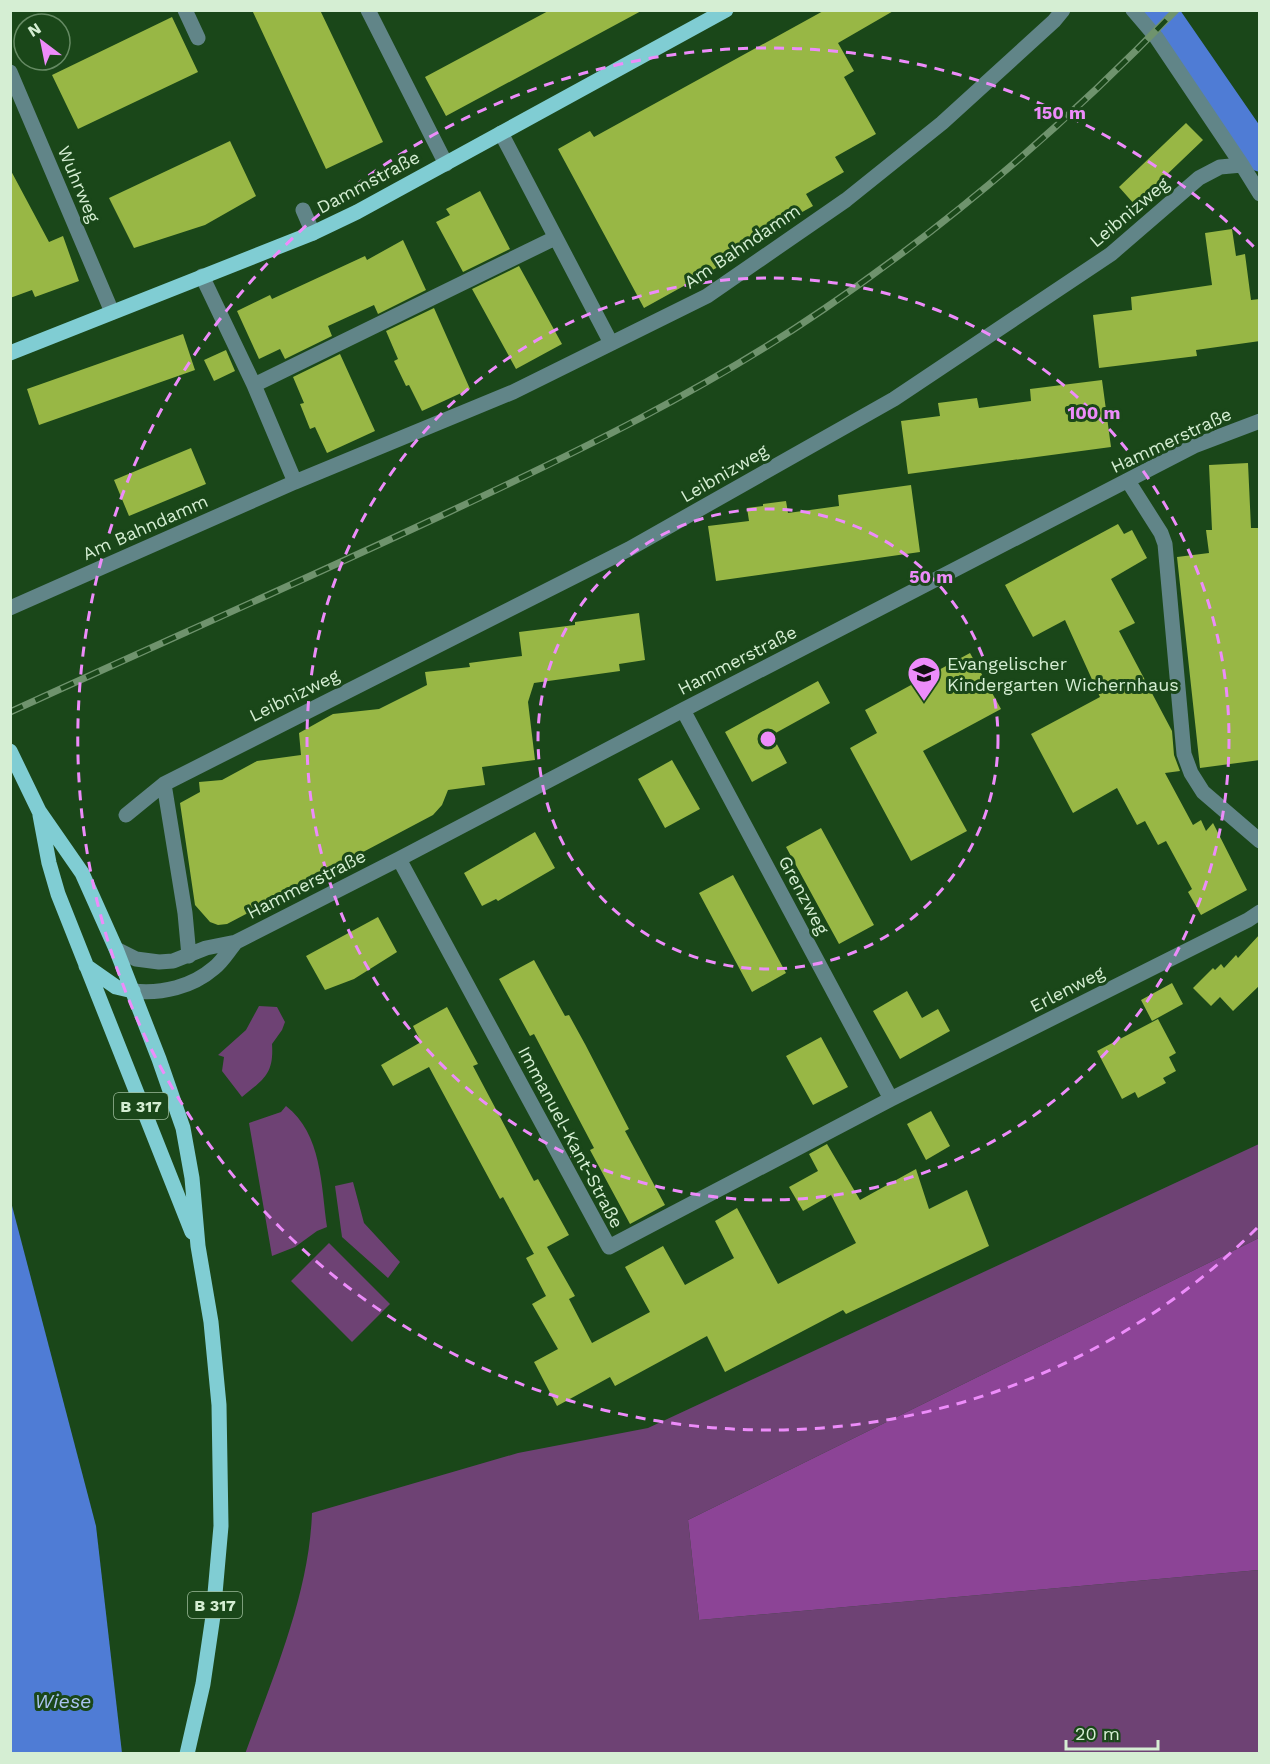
<svg xmlns="http://www.w3.org/2000/svg" width="1270" height="1764" font-family="'Work Sans',sans-serif">
  <style>
    .green { fill: #6e4274 }
    .forest { fill: #8c4496 }
    .water { fill: #4f7cd5 }
    .lines { fill: none; stroke-linecap: round; stroke-linejoin: round }
    .canal { stroke: #4f7cd5; stroke-width: 33 }
    .building { fill: #98b745 }
    .minor { stroke: #618588; stroke-width: 15 }
    .major { stroke: #80cdd3; stroke-width: 15 }
    .rail-casing { stroke: #6f936d; stroke-width: 7 }
    .rail { stroke: #1a4719; stroke-width: 4.5; stroke-dasharray: 14; stroke-linecap: butt }
    .ring { fill: none; stroke: #ed8cfa; stroke-width: 3; stroke-dasharray: 10 8 }
    .labels { text-anchor: middle; dominant-baseline: central; stroke-width: 6; stroke-linejoin: round; paint-order: stroke }
    .shield { fill: #1a4719; stroke: #9dbc9b; stroke-width: 1.5 }
    .shield-label { font-size: 16px; font-weight: bold; fill: #d5eed3 }
    .street-label { font-size: 18px; fill: #d5eed3; stroke: #1a4719 }
    .poi-label { font-size: 18px; fill: #d5eed3; stroke: #1a4719; text-anchor: start }
    .water-label { font-size: 20px; font-style: italic; fill: #aac3f0; stroke: #1a4719 }
    .centre { fill: #ed8cfa; stroke: #1a4719; stroke-width: 3 }
    .ring-label { font-size: 18px; text-anchor: middle; font-weight: bold; fill: #ed8cfa; stroke: #1a4719; stroke-width: 6; stroke-linejoin: round; paint-order: stroke }
  </style>
  <rect width="100%" height="100%" fill="#1a4719"/>
  <path class="green" d="M 259,1006 L 277,1007 L 285,1022 L 282,1030 L 272,1044 C 274,1074 264,1079 242,1097 L 222,1071 L 224,1057 L 218,1055 L 246,1030 Z
    M 286,1106 C 322,1134 321,1185 327,1227 L 317,1231 L 295,1247 L 272,1256 L 249,1123 L 281,1112 Z
    M 1259,1144 L 1259,1238 L 688,1520 L 699,1620 L 1259,1570 L 1259,1753 L 245,1754 C 273,1677 309,1595 312,1513 L 518,1453 L 648,1428 Z
    M 353,1182 L 364,1223 L 400,1262 L 388,1278 L 342,1237 L 335,1186 Z
    M 329,1243 L 390,1304 L 352,1342 L 291,1281 Z"/>
  <path class="forest" d="M 1259,1238 L 1259,1570 L 699,1620 L 688,1520 Z"/>
  <path class="water" d="M 11,1202 L 96,1526 L 122,1753 L 11,1753 Z"/>
  <g class="lines">
    <path class="canal" d="M 1160,10 L 1260,155"/>
  </g>
  <path class="building" d="M 252,10 L 320,10 L 383,142 L 326,169 Z
    M 550,10 L 643,10 L 446,116 L 425,77 Z
    M 825,10 L 895,10 L 838,43 L 854,71 L 844,77 L 876,134 L 835,157 L 844,172 L 806,194 L 813,206 L 752,240 L 756,246 L 644,308 L 558,149 L 590,131 L 594,137 Z
    M 172,17 L 198,72 L 78,129 L 52,75 Z
    M 1186,123 L 1203,140 L 1135,205 L 1119,187 Z
    M 230,141 L 256,196 L 205,225 L 134,248 L 109,198 Z
    M 10,169 L 49,242 L 63,236 L 79,281 L 35,297 L 32,290 L 10,298 Z
    M 480,191 L 510,249 L 463,272 L 436,222 L 450,215 L 446,209 Z
    M 1232,229 L 1236,256 L 1245,254 L 1251,300 L 1260,299 L 1260,341 L 1196,350 L 1197,356 L 1099,368 L 1093,315 L 1132,310 L 1131,297 L 1212,285 L 1205,233 Z
    M 403,240 L 426,290 L 378,314 L 374,305 L 328,326 L 332,336 L 285,359 L 280,349 L 259,359 L 237,311 L 270,295 L 272,299 L 365,256 L 367,260 Z
    M 519,266 L 562,344 L 516,369 L 472,289 Z
    M 434,308 L 470,389 L 422,411 L 409,385 L 406,386 L 394,361 L 398,359 L 386,331 Z
    M 183,334 L 195,370 L 39,425 L 27,389 Z
    M 226,350 L 235,371 L 214,381 L 204,360 Z
    M 340,354 L 375,431 L 327,453 L 315,427 L 310,429 L 300,404 L 304,403 L 293,377 Z
    M 1102,380 L 1111,447 L 908,474 L 901,421 L 940,416 L 938,403 L 977,398 L 979,408 L 1031,401 L 1030,389 Z
    M 191,448 L 206,484 L 129,516 L 114,480 Z
    M 1248,463 L 1251,528 L 1260,528 L 1260,760 L 1200,768 L 1177,557 L 1209,553 L 1206,530 L 1212,530 L 1209,465 Z
    M 911,485 L 920,552 L 716,581 L 708,526 L 749,521 L 747,508 L 763,506 L 763,504 L 786,501 L 788,513 L 839,506 L 838,495 Z
    M 1118,524 L 1124,534 L 1132,530 L 1147,558 L 1111,579 L 1135,623 L 1119,631 L 1172,731 L 1174,755 L 1180,771 L 1165,773 L 1193,825 L 1201,820 L 1206,831 L 1213,823 L 1247,890 L 1201,915 L 1188,892 L 1192,889 L 1166,841 L 1158,845 L 1145,821 L 1137,825 L 1117,788 L 1073,813 L 1031,734 L 1100,697 L 1065,620 L 1033,637 L 1005,585 Z
    M 639,613 L 645,660 L 619,664 L 620,671 L 534,683 L 528,702 L 535,760 L 482,767 L 485,785 L 448,790 L 442,805 L 433,815 L 227,924 L 218,925 L 210,922 L 195,905 L 180,803 L 200,792 L 199,782 L 222,780 L 257,761 L 301,755 L 299,733 L 333,714 L 379,709 L 427,685 L 425,672 L 470,667 L 469,663 L 522,656 L 519,632 L 575,625 L 575,622 Z
    M 970,653 L 1001,709 L 923,751 L 967,831 L 911,861 L 850,748 L 877,733 L 865,710 Z
    M 818,681 L 830,703 L 772,735 L 787,763 L 752,782 L 725,732 Z
    M 672,760 L 700,809 L 665,828 L 638,779 Z
    M 821,828 L 874,925 L 839,944 L 786,847 Z
    M 535,832 L 555,868 L 498,901 L 496,899 L 482,906 L 464,873 Z
    M 733,875 L 786,973 L 752,992 L 699,893 Z
    M 378,917 L 397,952 L 354,979 L 325,990 L 306,956 Z
    M 1260,934 L 1260,985 L 1233,1011 L 1220,997 L 1211,1006 L 1193,988 L 1213,968 L 1215,970 L 1221,964 L 1224,968 L 1236,955 L 1238,958 Z
    M 534,960 L 565,1016 L 569,1015 L 585,1044 L 629,1129 L 625,1131 L 665,1205 L 630,1224 L 590,1150 L 594,1148 L 534,1034 L 530,1036 L 499,979 Z
    M 1172,983 L 1183,1004 L 1152,1021 L 1141,1000 Z
    M 907,991 L 922,1018 L 938,1009 L 950,1031 L 900,1059 L 873,1011 Z
    M 447,1007 L 478,1064 L 473,1066 L 534,1181 L 538,1179 L 569,1235 L 534,1254 L 503,1197 L 500,1199 L 429,1067 L 393,1086 L 381,1065 L 421,1042 L 413,1026 Z
    M 1158,1019 L 1176,1053 L 1169,1057 L 1176,1071 L 1163,1078 L 1166,1083 L 1138,1098 L 1135,1092 L 1122,1099 L 1097,1051 Z
    M 821,1037 L 848,1087 L 813,1105 L 786,1056 Z
    M 931,1111 L 950,1146 L 926,1160 L 907,1124 Z
    M 827,1144 L 860,1200 L 916,1169 L 929,1209 L 967,1190 L 989,1246 L 846,1314 L 843,1310 L 725,1372 L 707,1336 L 615,1386 L 610,1377 L 557,1406 L 534,1362 L 558,1349 L 532,1304 L 546,1296 L 526,1258 L 547,1247 L 575,1296 L 569,1299 L 592,1343 L 650,1312 L 625,1267 L 663,1246 L 685,1285 L 734,1258 L 715,1221 L 737,1208 L 778,1284 L 856,1243 L 831,1195 L 803,1211 L 789,1187 L 818,1171 L 809,1154 Z"/>
  <g class="lines">
    <path class="minor" d="M 185,10 L 198,38
      M 368,10 L 446,164
      M 1133,10 L 1156,37 L 1242,165 L 1260,194
      M 10,72 L 112,312
      M 501,133 L 611,343
      M 303,210 L 313,233
      M 202,276 L 254,385
      M 1128,481 L 1161,533 L 1165,544 L 1184,754 L 1191,773 L 1203,792 L 1260,841
      M 295,482 L 513,392 L 707,296 L 846,200 L 942,123 L 1054,21 L 1063,10
      M 10,608 L 295,482 L 254,385 L 555,238
      M 683,710 L 891,1099
      M 164,784 L 185,913 L 189,956
      M 126,815 L 164,784 L 629,549 L 894,399 L 1111,254 L 1199,178 L 1220,167 L 1242,165
      M 399,859 L 609,1247 L 891,1099 L 1248,920 L 1260,912
      M 116,949 L 136,959 L 159,962 L 173,961 L 206,948 L 236,942 L 399,859 L 683,710 L 1194,446 L 1260,421
      M 133,991 C 162,994 192,987 214,968 C 223,961 229,950 236,942"/>
    <path class="major" d="M 10,353 L 313,233 L 357,212 L 726,10
      M 10,751 L 39,811 L 82,873 L 116,949 L 159,1059 L 183,1128 L 192,1178 L 198,1246 L 211,1322 L 219,1405 L 221,1526 L 213,1616 L 203,1684 L 187,1754
      M 40,815 L 49,863 L 58,894 L 192,1232
      M 86,966 L 116,987 L 133,991"/>
    <defs>
      <path id="rail" d="M 10,712 C 156,645 304,580 449,512 C 577,452 707,389 824,309 C 952,222 1068,122 1176,10"/>
    </defs>
    <use href="#rail" class="rail-casing"/>
    <use href="#rail" class="rail"/>
  </g>
  <g class="ring">
    <circle cx="768" cy="739" r="230"/>
    <circle cx="768" cy="739" r="461"/>
    <path d="M1257 1228A691 691 0 1 1 1257 250"/>
  </g>
  <defs>
    <symbol id="school-pin" viewBox="-11 -11 22 30"><path d="M0 17L-7.5 6A9.5 9.5 0 1 1 7.5 6Z" fill="#ed8cfa" stroke="#1a4719"/><path d="M0-5L7-2L0 1L-7-2ZM-4 1L0 2.5L4 1V4Q0 6-4 4Z" fill="#111"/></symbol>
  </defs>
  <g fill-rule="evenodd">
    <use href="#school-pin" x="905" y="654" width="38" height="52"/>
  </g>
  <g class="labels">
    <g class="shield">
      <rect x="114" y="1093" width="54" height="26" rx="4.5"/>
      <rect x="188" y="1592" width="54" height="26" rx="4.5"/>
    </g>
    <g class="shield-label">
      <text x="141" y="1106">B 317</text>
      <text x="215" y="1605">B 317</text>
    </g>
    <g class="street-label">
      <text transform="translate(368 182) rotate(-28)">Dammstraße</text>
      <text transform="translate(79 184) rotate(67)">Wuhrweg</text>
      <text transform="translate(1129 212) rotate(-40)">Leibnizweg</text>
      <text transform="translate(742 246) rotate(-34)">Am Bahndamm</text>
      <text transform="translate(1171 440) rotate(-25)">Hammerstraße</text>
      <text transform="translate(724 473) rotate(-30)">Leibnizweg</text>
      <text transform="translate(145 527) rotate(-24)">Am Bahndamm</text>
      <text transform="translate(737 660) rotate(-27)">Hammerstraße</text>
      <text transform="translate(294 695) rotate(-26)">Leibnizweg</text>
      <text transform="translate(306 884) rotate(-27)">Hammerstraße</text>
      <text transform="translate(804 895) rotate(62)">Grenzweg</text>
      <text transform="translate(1067 989) rotate(-27)">Erlenweg</text>
      <text transform="translate(571 1137) rotate(62)">Immanuel-Kant-Straße</text>
    </g>
    <g class="poi-label">
      <text x="947" y="663">Evangelischer<tspan x="947" dy="21">Kindergarten Wichernhaus</tspan></text>
    </g>
    <g class="water-label">
      <text x="63" y="1701">Wiese</text>
    </g>
  </g>
  <circle cx="768" cy="739" r="9" class="centre"/>
  <g class="ring-label">
    <text x="1060" y="119">150 m</text>
    <text x="1094" y="419">100 m</text>
    <text x="931" y="583">50 m</text>
  </g>
  <rect width="1270" height="1764" fill="none" stroke="#d5eed3" stroke-width="24"/>
  <g transform="translate(42 42) rotate(328)"><circle r="28" fill="#1a4719" stroke="#658a63" stroke-width="1.5"/>
  <path d="M0-4.5L10 22L0 15L-10 22Z" fill="#ed8cfa"/>
  <text y="-9" font-size="16" font-weight="bold" text-anchor="middle" fill="#d5eed3">N</text>
  </g>
  <path d="M1066 1740v9h92v-9" fill="none" stroke="#d5eed3" stroke-width="3"/>
  <text x="1075" y="1740" font-size="18" fill="#d5eed3" stroke="#1a4719" stroke-width="4.5" paint-order="stroke">20 m</text>
</svg>
